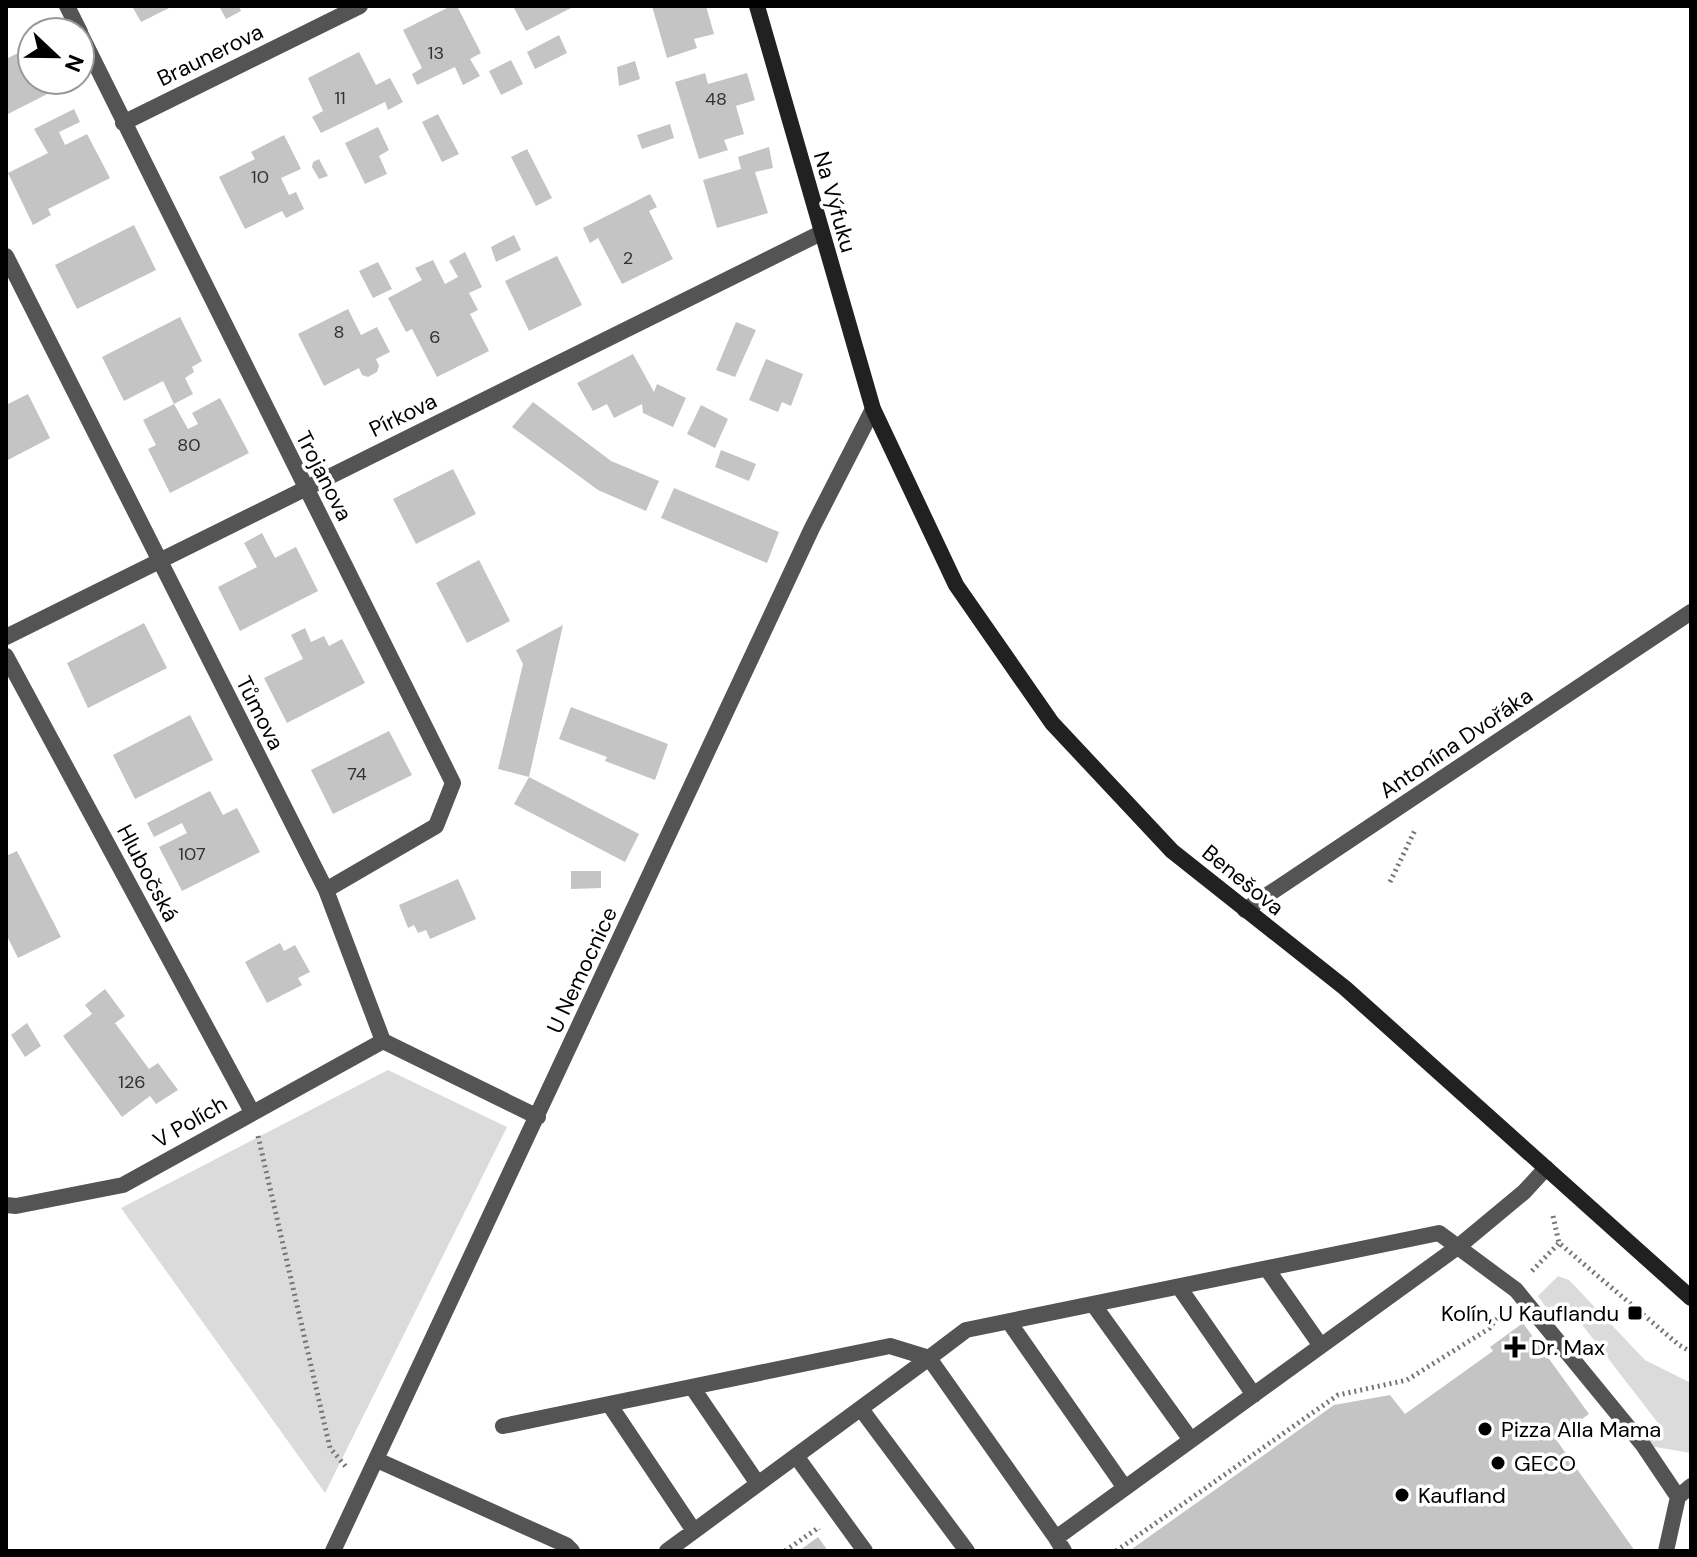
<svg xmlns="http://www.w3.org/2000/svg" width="1697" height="1557" font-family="'DM Sans',sans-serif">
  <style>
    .green { fill: #dbdbdb }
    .building { fill: #c4c4c4 }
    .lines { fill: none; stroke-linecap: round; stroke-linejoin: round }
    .path { stroke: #767676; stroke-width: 5; stroke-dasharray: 2 4; stroke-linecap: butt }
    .lane { stroke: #545454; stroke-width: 16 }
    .street { stroke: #545454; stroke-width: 16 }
    .secondary { stroke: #212121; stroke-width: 16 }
    .poi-dot { fill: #000; stroke: #fff; stroke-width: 3 }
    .labels { text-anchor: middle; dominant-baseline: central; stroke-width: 7; stroke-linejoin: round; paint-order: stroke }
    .number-label { font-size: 18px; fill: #313131 }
    .street-label { font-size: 22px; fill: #000; stroke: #fff }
    .poi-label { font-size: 22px; fill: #000; stroke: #fff; text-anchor: start }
  </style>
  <rect width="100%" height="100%" fill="#fff"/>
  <path class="green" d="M 388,1070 L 507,1127 L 325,1493 L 121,1208 Z
    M 1558,1276 L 1569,1280 L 1645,1360 L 1691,1383 L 1691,1453 L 1643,1445 L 1658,1423 L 1580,1322 L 1552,1316 L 1538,1296 Z"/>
  <path class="building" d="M 132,6 L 173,6 L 141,22 Z
    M 219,6 L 239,6 L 241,11 L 226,19 Z
    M 451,6 L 457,6 L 481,53 L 470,59 L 480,76 L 463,85 L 455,67 L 417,85 L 412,74 L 422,68 L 403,30 Z
    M 513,6 L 575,6 L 526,31 Z
    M 652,6 L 706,6 L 714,34 L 694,39 L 697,48 L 667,58 Z
    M 559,35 L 567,53 L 535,69 L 527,52 Z
    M 32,46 L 32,80 L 60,80 L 63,86 L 6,115 L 6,59 Z
    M 359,52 L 376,85 L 390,78 L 403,102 L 388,110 L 385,102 L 321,133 L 312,117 L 323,111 L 308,78 Z
    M 511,60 L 523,84 L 501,95 L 489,71 Z
    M 635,61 L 640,79 L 619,86 L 617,67 Z
    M 705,73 L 708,84 L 747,73 L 755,100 L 736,106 L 744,134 L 724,140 L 728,150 L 699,159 L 675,82 Z
    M 74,109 L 80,122 L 59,132 L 65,145 L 87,134 L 110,178 L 48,209 L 51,215 L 33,225 L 8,173 L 48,153 L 34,129 Z
    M 438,114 L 459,154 L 442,162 L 422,122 Z
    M 670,124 L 674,138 L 642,149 L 637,135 Z
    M 378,127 L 389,150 L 379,156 L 387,174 L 365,184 L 345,143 Z
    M 284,135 L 301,169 L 281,178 L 289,195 L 296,192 L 304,209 L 286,218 L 282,211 L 245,229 L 219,177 L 255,159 L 251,152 Z
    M 769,147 L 773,168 L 755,172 L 768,213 L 717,228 L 703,180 L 741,169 L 738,157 Z
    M 527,149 L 552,198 L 536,206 L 511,157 Z
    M 319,159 L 328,176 L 319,179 L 312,167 L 313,162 Z
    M 650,194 L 657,207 L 649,211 L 673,259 L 622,284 L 598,238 L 590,243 L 583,228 Z
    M 134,225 L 156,270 L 77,309 L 55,265 Z
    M 514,235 L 521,250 L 496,262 L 491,247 Z
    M 465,252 L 482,287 L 469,293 L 478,310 L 470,314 L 489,351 L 437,377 L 412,329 L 406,332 L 388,298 L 422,280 L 415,268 L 433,260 L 445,284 L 458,277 L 449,261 Z
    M 557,256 L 582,305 L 529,331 L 505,281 Z
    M 378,262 L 392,289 L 373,298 L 359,271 Z
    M 348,309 L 361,335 L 377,327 L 390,352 L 376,359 L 379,366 L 377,372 L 368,377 L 362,375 L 359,368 L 324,386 L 298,334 Z
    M 180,317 L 202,361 L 192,367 L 194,372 L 185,378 L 193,394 L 174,404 L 163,381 L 124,401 L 102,357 Z
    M 736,322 L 756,330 L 735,377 L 716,370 Z
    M 633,354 L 654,392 L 657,384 L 686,398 L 673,427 L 643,413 L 642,404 L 614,418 L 607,404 L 593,411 L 577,383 Z
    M 766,359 L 803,374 L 791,406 L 782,402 L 778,412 L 749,400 Z
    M 28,394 L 50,438 L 6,461 L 6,405 Z
    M 220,398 L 249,453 L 170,493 L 148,449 L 156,445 L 143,420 L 174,404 L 188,429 L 198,424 L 192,413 Z
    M 533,402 L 611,461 L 659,481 L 646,511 L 598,490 L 512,427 Z
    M 701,405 L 728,419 L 715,448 L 687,434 Z
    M 721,450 L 756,464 L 749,481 L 715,467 Z
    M 453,469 L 476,514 L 416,544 L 393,499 Z
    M 674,488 L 779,532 L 767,563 L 661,518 Z
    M 262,533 L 275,558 L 296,547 L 318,591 L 240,631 L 218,587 L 257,567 L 244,543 Z
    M 479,560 L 510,621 L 467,643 L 436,583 Z
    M 144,623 L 167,668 L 88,708 L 67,663 Z
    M 563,625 L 529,777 L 498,769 L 523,664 L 516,650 Z
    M 305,628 L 311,642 L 324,636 L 329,646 L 342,639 L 365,683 L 287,723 L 264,678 L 303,659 L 291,635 Z
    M 571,707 L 668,744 L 655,780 L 605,761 L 607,757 L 559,739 Z
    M 190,715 L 213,760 L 135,799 L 113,755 Z
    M 389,731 L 412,775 L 333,814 L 311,770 Z
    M 529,777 L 639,834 L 625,862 L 514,804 Z
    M 210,791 L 223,815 L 237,808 L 260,852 L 182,891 L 159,847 L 187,833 L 182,823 L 154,837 L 147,823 Z
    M 17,851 L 61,937 L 18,958 L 6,934 L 6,856 Z
    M 571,871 L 601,871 L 601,888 L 571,889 Z
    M 458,879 L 476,919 L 430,939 L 426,930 L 418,933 L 414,925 L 408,928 L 399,905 Z
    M 280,943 L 284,951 L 295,945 L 310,972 L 298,978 L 302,985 L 267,1003 L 245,962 Z
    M 105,989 L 125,1016 L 115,1023 L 149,1069 L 158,1063 L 178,1090 L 156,1104 L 150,1096 L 122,1117 L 63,1036 L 92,1014 L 85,1005 Z
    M 27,1023 L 41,1046 L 25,1057 L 11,1035 Z
    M 1523,1323 L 1589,1414 L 1555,1438 L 1635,1551 L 1129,1551 L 1334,1405 L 1390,1395 L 1405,1414 L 1493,1351 L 1490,1347 Z
    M 818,1537 L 828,1551 L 799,1551 Z"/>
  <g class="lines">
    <path class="path" d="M 1390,882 L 1416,828
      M 258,1136 L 330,1448 L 347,1468
      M 1553,1216 L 1559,1243 L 1679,1345 L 1691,1352
      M 1532,1271 L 1559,1243
      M 785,1551 L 818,1528 L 819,1530
      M 1116,1551 L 1338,1395 L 1407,1380 L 1490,1328 L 1503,1308"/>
    <path class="lane" d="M 1267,1269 L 1321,1346
      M 1179,1287 L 1254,1395
      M 1093,1304 L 1191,1440
      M 1009,1322 L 1125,1488
      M 692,1387 L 758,1484
      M 861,1409 L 967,1551
      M 503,1426 L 609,1404
      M 796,1456 L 865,1551
      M 694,1531 L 609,1404 L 890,1346 L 929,1358 L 966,1330 L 1439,1233 L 1516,1290 L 1643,1445 L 1678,1497 L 1691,1486
      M 667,1551 L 929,1358 L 1056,1538
      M 1064,1551 L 1056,1538 L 1459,1246 L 1524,1192 L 1546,1168
      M 1666,1551 L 1678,1497"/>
    <path class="street" d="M 67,6 L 80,32
      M 80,33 L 453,783 L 436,826 L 326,890
      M 123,123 L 360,6
      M 6,256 L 326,890 L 383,1041 L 538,1117
      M 6,637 L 821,233
      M 6,656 L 252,1112
      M 1245,910 L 1691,612
      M 6,1205 L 16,1206 L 123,1185 L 383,1041
      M 377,1460 L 566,1545 L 572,1551
      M 333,1551 L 812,528 L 873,409"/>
    <path class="secondary" d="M 757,6 L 873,409 L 956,585 L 1052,723 L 1172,851 L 1345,988 L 1691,1298"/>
  </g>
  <g class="poi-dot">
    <rect x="1627" y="1305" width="16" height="16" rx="4"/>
    <path d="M1511 1335h8v8h8v8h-8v8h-8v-8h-8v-8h8z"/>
    <circle cx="1485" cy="1429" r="8"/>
    <circle cx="1498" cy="1463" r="8"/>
    <circle cx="1402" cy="1495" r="8"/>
  </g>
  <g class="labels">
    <g class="number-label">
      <text x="436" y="53">13</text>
      <text x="340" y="98">11</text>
      <text x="716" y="99">48</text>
      <text x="260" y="177">10</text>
      <text x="628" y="258">2</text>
      <text x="339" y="332">8</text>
      <text x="435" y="337">6</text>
      <text x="189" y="445">80</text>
      <text x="357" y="774">74</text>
      <text x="192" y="854">107</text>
      <text x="132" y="1082">126</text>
    </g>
    <g class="street-label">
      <text transform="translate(210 55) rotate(-26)">Braunerova</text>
      <text transform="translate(835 202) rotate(74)">Na Výfuku</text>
      <text transform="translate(403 415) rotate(-26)">Pírkova</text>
      <text transform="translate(324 476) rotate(63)">Trojanova</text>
      <text transform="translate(260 713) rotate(63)">Tůmova</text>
      <text transform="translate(1456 743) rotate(-34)">Antonína Dvořáka</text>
      <text transform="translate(148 873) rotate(62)">Hlubočská</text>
      <text transform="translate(1243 880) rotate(39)">Benešova</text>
      <text transform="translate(582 970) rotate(-65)">U Nemocnice</text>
      <text transform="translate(190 1122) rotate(-30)">V Polích</text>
    </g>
    <g class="poi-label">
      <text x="1619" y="1313" text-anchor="end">Kolín, U Kauflandu</text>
      <text x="1531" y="1347">Dr. Max</text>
      <text x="1501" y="1429">Pizza Alla Mama</text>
      <text x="1514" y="1463">GECO</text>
      <text x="1418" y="1495">Kaufland</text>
    </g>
  </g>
  <rect width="1697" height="1557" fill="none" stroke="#000000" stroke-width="16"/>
  <g transform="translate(56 56) rotate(112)"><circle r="38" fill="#ffffff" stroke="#999999" stroke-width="2"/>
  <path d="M0-6L14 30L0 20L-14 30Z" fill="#000000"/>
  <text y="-12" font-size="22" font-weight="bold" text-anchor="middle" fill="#000000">N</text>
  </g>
</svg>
